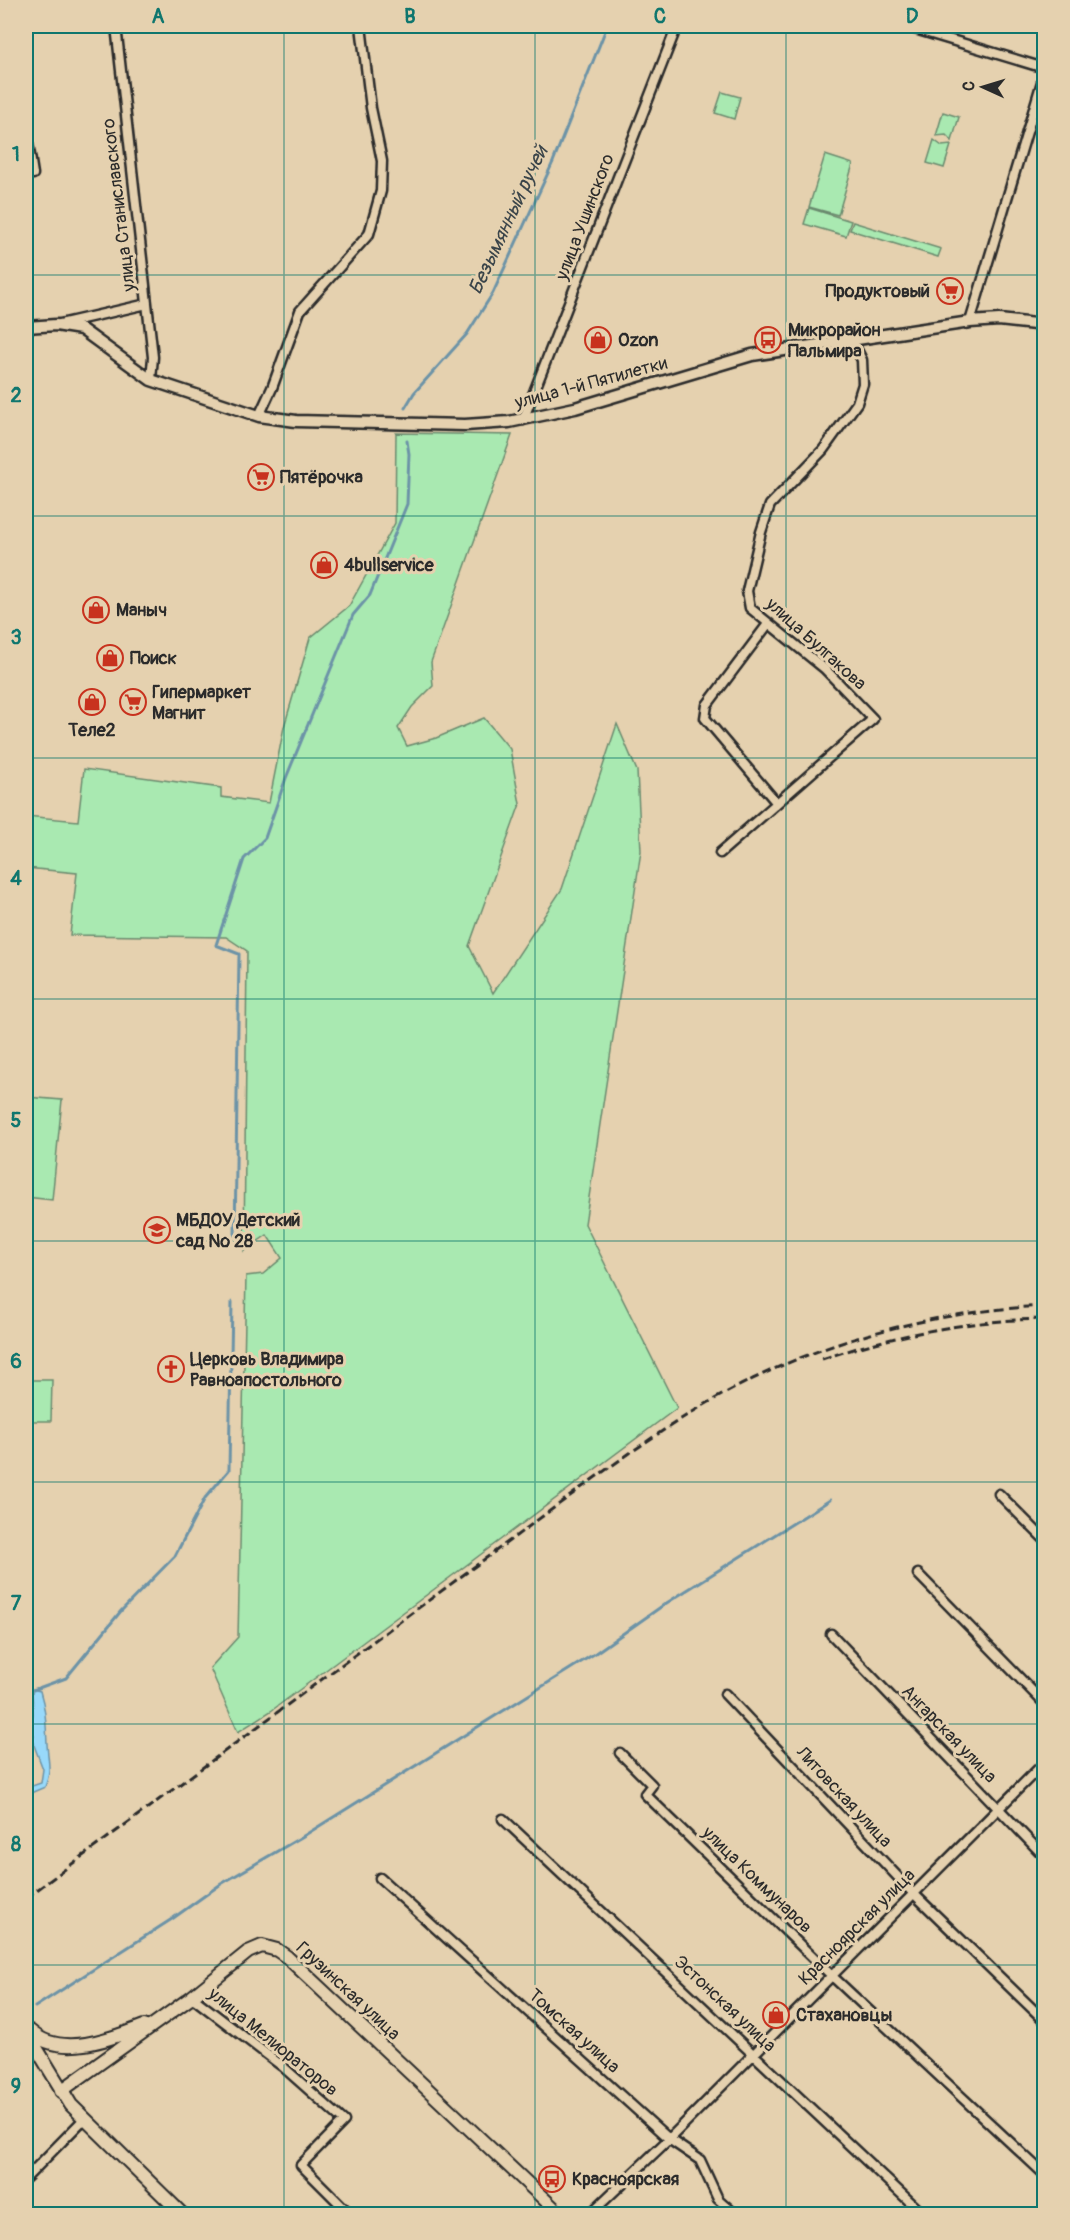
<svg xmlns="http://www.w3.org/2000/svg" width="1070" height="2240" font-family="Pangolin,sans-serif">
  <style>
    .green { fill: #a9e9b1; stroke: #6a8a6e; stroke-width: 1.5 }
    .water { fill: #98d9fa; stroke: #6c93a7; stroke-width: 1.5 }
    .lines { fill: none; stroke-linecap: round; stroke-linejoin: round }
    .stream { stroke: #6c93a7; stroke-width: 3 }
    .minor-casing { stroke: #2b2b2b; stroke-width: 13 }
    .tertiary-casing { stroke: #2b2b2b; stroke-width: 15 }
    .secondary-casing { stroke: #2b2b2b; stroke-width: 16 }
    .minor { stroke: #e5d1af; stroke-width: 8 }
    .tertiary { stroke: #e5d1af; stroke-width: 10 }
    .secondary { stroke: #e5d1af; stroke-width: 12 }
    .rail { stroke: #2b2b2b; stroke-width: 3; stroke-dasharray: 9 4.5; stroke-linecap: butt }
    .grid { fill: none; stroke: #0f766e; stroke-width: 1.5; stroke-opacity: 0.55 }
    .labels { text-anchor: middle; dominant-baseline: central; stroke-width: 6; stroke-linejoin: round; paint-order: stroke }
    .street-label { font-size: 18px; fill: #2b2b2b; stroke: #e5d1af }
    .poi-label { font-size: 18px; font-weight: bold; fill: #2b2b2b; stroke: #e5d1af; text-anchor: start }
    .water-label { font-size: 20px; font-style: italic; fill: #3b454a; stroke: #e5d1af }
    .neatline { fill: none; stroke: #0f766e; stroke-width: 2 }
    .grid-label { font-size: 20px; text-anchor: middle; font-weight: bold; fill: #0f766e }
  </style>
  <rect width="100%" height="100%" fill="#e5d1af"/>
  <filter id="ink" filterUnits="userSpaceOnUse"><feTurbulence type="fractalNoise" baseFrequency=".0167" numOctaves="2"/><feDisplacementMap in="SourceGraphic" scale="12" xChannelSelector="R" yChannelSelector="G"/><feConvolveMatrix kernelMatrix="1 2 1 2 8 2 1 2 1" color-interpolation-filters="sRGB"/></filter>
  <g filter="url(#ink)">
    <path class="green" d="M 722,92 L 740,97 L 734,119 L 715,113 Z
      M 943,112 L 959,117 L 952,141 L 946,135 L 936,136 Z
      M 934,140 L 942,146 L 951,145 L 944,168 L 927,163 Z
      M 825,155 L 853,164 L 838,215 L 809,207 Z
      M 809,208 L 851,221 L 846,236 L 804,224 Z
      M 853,222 L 941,249 L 938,257 L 850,230 Z
      M 396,433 L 512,435 L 431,662 L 433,686 L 412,707 L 398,728 L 407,746 L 436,738 L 484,718 L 510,749 L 520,804 L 469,946 L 493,993 L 562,889 L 617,724 L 637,771 L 641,851 L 585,1224 L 677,1408 L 271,1711 L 238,1732 L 210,1668 L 238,1637 L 246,1276 L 263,1274 L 282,1258 L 267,1235 L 244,1251 L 247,951 L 226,937 L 70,935 L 77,873 L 26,868 L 26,816 L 78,821 L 84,769 L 221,788 L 221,797 L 269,803 L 284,727 L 310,638 L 349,606 L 395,523 Z
      M 26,1097 L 62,1100 L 52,1200 L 26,1197 Z
      M 26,1380 L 52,1380 L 51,1421 L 26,1421 Z"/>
    <path class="water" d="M 32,1689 L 40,1691 C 46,1710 46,1725 47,1744 C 48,1762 52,1769 45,1787 L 26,1795 L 26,1788 L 41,1783 L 43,1769 L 32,1740 L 34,1735 L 30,1731 L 33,1714 Z"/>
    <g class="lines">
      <path class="stream" d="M 405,408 L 414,393 L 467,334 L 493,293 L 553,162 L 607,26
        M 235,1237 L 239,954 L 216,945 L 244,859 L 265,838 L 286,778 L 353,615 L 370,595 L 407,504 L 409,454 L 407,441
        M 33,1690 L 66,1678 L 121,1611 L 175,1556 L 205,1498 L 229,1470 L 232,1302
        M 35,2007 L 172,1919 L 221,1884 L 305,1835 L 594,1654 L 665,1604 L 830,1500"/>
      <defs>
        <path id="minor" d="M 116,26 L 153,357 L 151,380
          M 905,26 L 1044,68
          M 26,130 L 33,174 L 26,174
          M 970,322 L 1044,75
          M 60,324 L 147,304
          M 259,416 L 272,388 L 300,311 L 369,234 L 381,191 L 382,161 L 371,108 L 361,26
          M 523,420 L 677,26
          M 768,624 L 707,705 L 705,718 L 776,802
          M 720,853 L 873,719 L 825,669 L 750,608 L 747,591 L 761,532 L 770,505 L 823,450 L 857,403 L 863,384 L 862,360 L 852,340
          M 999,1494 L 1044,1539
          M 918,1574 L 1044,1703
          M 831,1634 L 1044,1856
          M 725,1694 L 914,1894 L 1044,2020
          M 620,1753 L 652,1785 L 645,1794 L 832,1976 L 1044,2174
          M 503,1819 L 923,2214
          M 380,1878 L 669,2139 L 700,2160 L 718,2199 L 735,2214
          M 192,1997 L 282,2066 L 344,2121 L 301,2165 L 350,2214
          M 26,2178 L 84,2119
          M 590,2214 L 669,2139 L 1044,1763"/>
        <path id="tertiary" d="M 26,327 L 56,325 L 81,329 L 151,380 L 259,416 L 296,421 L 465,425 L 509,422 L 575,408 L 752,355 L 970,322 L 999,320 L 1044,325"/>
        <path id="secondary" d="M 26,2031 L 71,2105 L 182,2214
          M 30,2031 C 60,2059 111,2039 144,2026
          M 61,2091 L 192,1997 L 248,1952 L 262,1946 L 277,1950 L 287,1957 L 560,2214"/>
      </defs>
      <use href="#minor" class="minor-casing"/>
      <use href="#tertiary" class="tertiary-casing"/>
      <use href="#secondary" class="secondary-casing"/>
      <use href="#minor" class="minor"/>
      <use href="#tertiary" class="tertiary"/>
      <use href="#secondary" class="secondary"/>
      <path class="rail" d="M 822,1359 C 894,1335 968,1320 1044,1319
        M 26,1898 L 593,1479 C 640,1446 687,1412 739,1386 C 833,1337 939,1311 1044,1306"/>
    </g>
  </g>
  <path class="grid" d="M 284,26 L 284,2214M 535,26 L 535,2214M 786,26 L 786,2214M 26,275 L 1044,275M 26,516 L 1044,516M 26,758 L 1044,758M 26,999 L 1044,999M 26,1241 L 1044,1241M 26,1482 L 1044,1482M 26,1724 L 1044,1724M 26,1965 L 1044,1965"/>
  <defs>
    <symbol id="supermarket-ring" viewBox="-11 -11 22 22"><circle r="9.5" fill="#e5d1af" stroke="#c8321e" stroke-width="1.5"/><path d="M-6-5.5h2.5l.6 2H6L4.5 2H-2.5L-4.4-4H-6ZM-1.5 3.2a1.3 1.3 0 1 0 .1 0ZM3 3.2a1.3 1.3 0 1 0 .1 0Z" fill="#c8321e"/></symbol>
    <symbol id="shop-ring" viewBox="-11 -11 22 22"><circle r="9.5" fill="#e5d1af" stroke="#c8321e" stroke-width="1.5"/><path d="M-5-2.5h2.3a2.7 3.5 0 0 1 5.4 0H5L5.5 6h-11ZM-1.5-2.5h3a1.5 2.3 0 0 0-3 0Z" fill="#c8321e"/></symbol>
    <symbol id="bus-ring" viewBox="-11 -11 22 22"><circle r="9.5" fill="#e5d1af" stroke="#c8321e" stroke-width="1.5"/><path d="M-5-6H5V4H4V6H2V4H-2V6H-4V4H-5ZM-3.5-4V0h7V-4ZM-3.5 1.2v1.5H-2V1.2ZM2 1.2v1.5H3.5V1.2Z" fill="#c8321e"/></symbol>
    <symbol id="school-ring" viewBox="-11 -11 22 22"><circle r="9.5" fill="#e5d1af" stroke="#c8321e" stroke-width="1.5"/><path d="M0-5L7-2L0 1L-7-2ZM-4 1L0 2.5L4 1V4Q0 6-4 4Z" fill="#c8321e"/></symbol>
    <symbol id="church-ring" viewBox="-11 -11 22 22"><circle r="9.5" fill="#e5d1af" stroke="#c8321e" stroke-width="1.5"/><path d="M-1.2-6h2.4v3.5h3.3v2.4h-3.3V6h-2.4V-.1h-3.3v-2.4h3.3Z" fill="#c8321e"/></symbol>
  </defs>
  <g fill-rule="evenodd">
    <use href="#supermarket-ring" x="935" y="276" width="30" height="30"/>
    <use href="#shop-ring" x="583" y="325" width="30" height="30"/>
    <use href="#bus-ring" x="753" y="325" width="30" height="30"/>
    <use href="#supermarket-ring" x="246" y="462" width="30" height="30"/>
    <use href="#shop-ring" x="309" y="550" width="30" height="30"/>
    <use href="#shop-ring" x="81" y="595" width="30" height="30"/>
    <use href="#shop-ring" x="95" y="643" width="30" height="30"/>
    <use href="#shop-ring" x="77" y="687" width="30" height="30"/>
    <use href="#supermarket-ring" x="118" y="687" width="30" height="30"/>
    <use href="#school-ring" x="142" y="1215" width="30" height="30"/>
    <use href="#church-ring" x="156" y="1354" width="30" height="30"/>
    <use href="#shop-ring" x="761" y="2000" width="30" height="30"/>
    <use href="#bus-ring" x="537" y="2164" width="30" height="30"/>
  </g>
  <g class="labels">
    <g class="street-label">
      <text transform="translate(119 205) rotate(-97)">улица Станиславского</text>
      <text transform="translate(585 217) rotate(-69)">улица Ушинского</text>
      <text transform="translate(591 383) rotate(-15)">улица 1-й Пятилетки</text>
      <text transform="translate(816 644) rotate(42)">улица Булгакова</text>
      <text transform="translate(949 1734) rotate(46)">Ангарская улица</text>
      <text transform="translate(844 1797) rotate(47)">Литовская улица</text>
      <text transform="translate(757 1880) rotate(44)">улица Коммунаров</text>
      <text transform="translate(857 1927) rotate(-45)">Красноярская улица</text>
      <text transform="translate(348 1991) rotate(43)">Грузинская улица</text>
      <text transform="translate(725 2004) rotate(43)">Эстонская улица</text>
      <text transform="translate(574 2031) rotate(42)">Томская улица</text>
      <text transform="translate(273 2042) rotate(39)">улица Мелиораторов</text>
    </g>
    <g class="poi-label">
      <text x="930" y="291" text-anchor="end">Продуктовый</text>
      <text x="788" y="330">Микрорайон<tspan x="788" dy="21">Пальмира</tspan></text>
      <text x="618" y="340">Ozon</text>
      <text x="280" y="477">Пятёрочка</text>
      <text x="344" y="565">4bullservice</text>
      <text x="116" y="610">Маныч</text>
      <text x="130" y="658">Поиск</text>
      <text x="152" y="692">Гипермаркет<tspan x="152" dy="21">Магнит</tspan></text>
      <text x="92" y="730" text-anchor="middle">Теле2</text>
      <text x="176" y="1220">МБДОУ Детский<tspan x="176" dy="21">сад № 28</tspan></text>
      <text x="190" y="1359">Церковь Владимира<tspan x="190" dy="21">Равноапостольного</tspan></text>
      <text x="796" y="2015">Стахановцы</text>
      <text x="572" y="2179">Красноярская</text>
    </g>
    <g class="water-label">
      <text transform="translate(508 220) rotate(-65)">Безымянный ручей</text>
    </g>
  </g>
  <rect width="1070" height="2240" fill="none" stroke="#e5d1af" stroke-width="66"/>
  <g transform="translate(983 87) rotate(274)" stroke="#e5d1af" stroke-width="4.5" paint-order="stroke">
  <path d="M0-4.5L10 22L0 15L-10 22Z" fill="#2b2b2b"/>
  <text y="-9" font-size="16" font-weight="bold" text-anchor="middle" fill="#2b2b2b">С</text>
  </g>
  <rect x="33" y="33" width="1004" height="2174" class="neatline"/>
  <g class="grid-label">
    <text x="158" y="23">A</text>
    <text x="410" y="23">B</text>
    <text x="660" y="23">C</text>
    <text x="912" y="23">D</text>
    <text x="16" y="161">1</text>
    <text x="16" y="402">2</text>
    <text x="16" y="644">3</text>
    <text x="16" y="885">4</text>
    <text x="16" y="1127">5</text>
    <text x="16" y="1368">6</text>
    <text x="16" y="1610">7</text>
    <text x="16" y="1851">8</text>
    <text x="16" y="2093">9</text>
  </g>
</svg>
